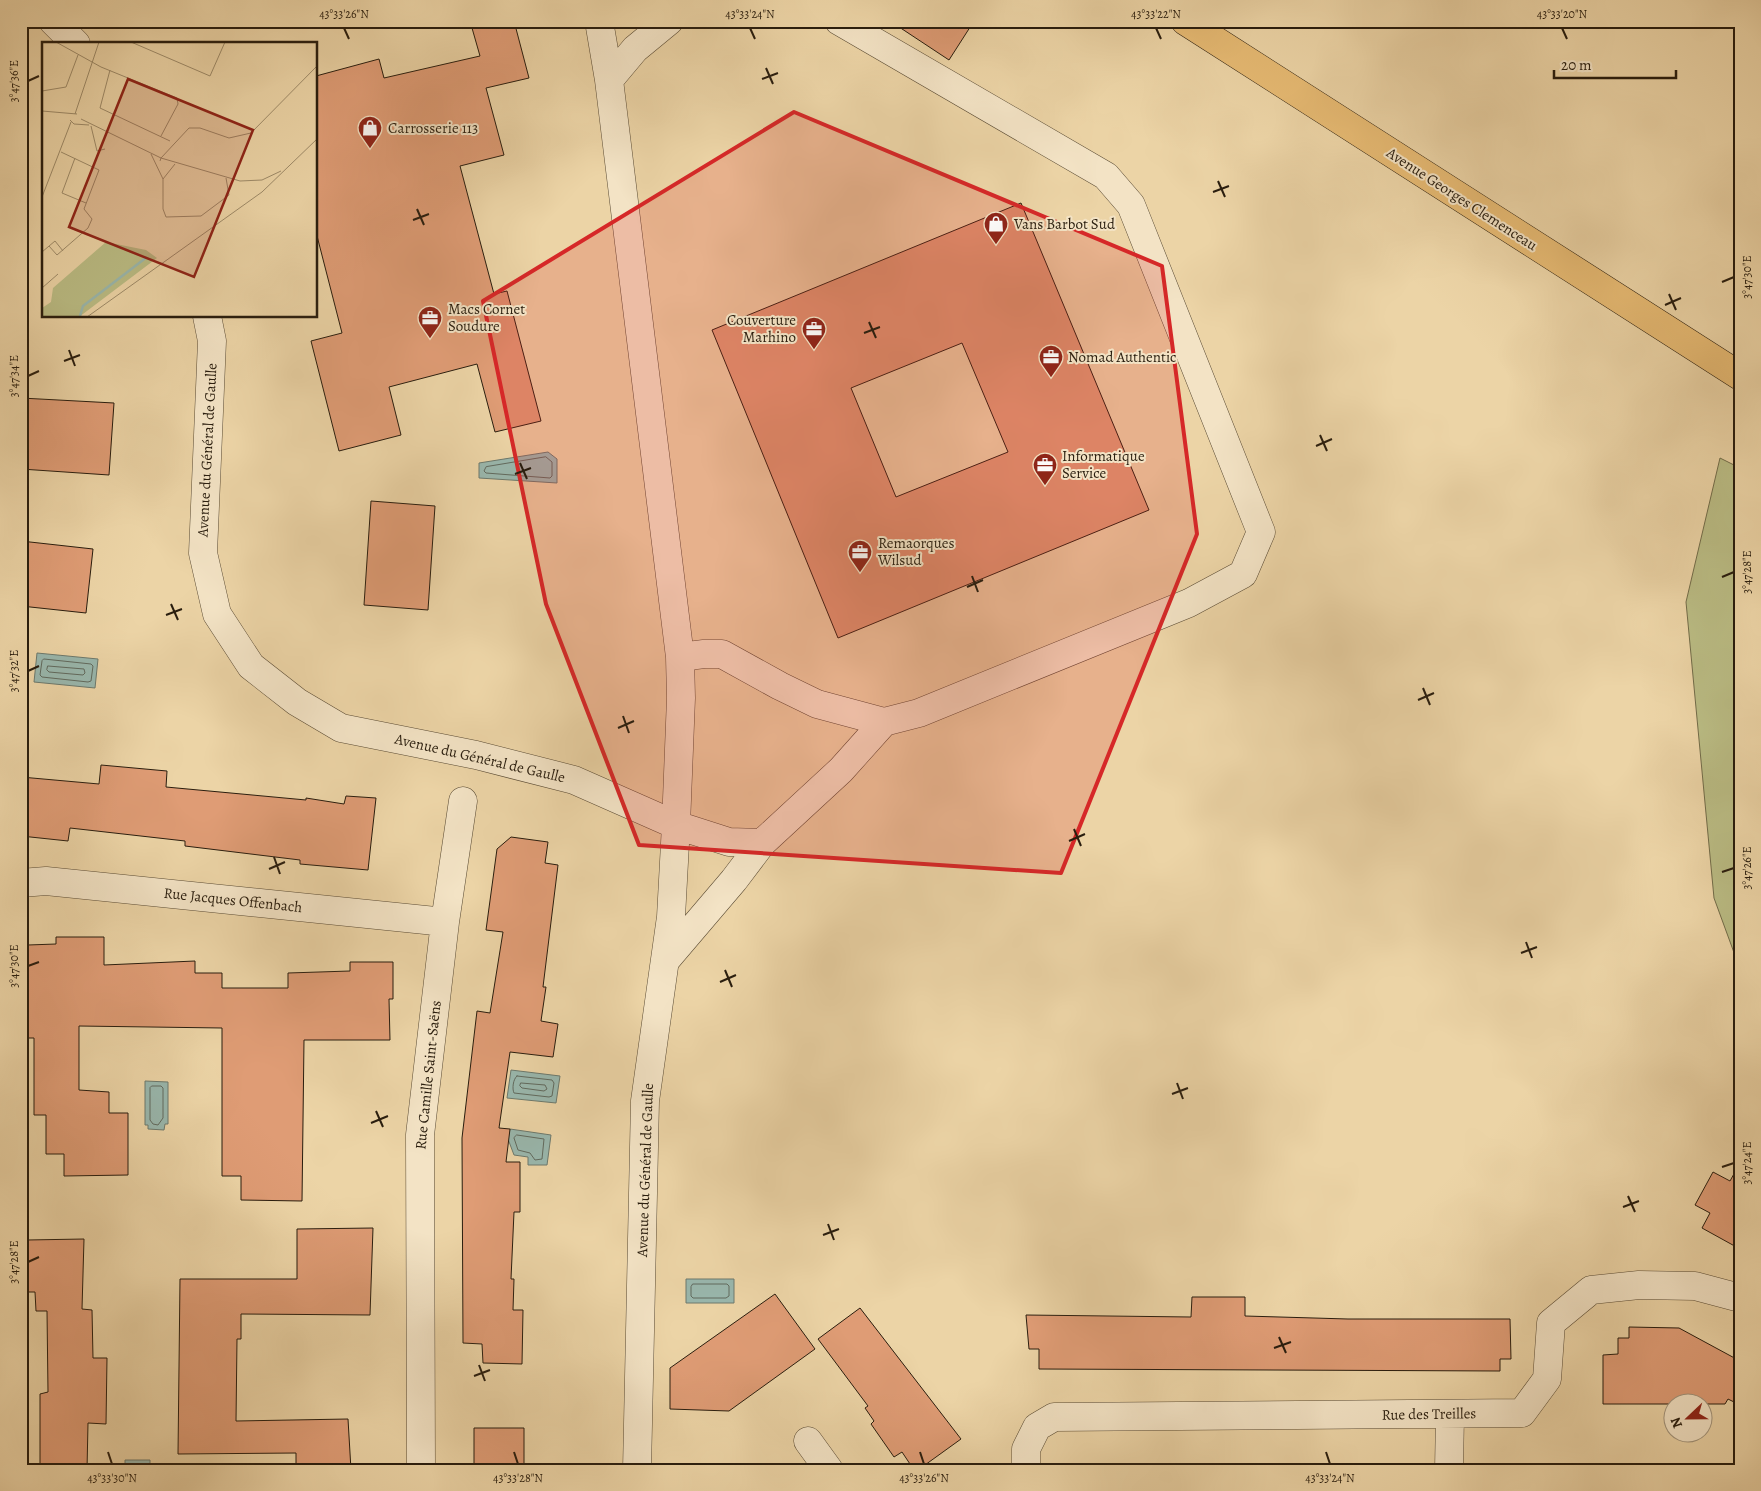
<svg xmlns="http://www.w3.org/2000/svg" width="1761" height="1491" font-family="Alegreya,serif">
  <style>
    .green { fill: #babc84; stroke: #726c49 }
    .water { fill: #99b7ad; stroke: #6c796d }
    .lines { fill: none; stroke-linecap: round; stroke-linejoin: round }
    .shore { stroke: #616a5e; stroke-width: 1 }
    .building { fill: #df9c75; stroke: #291d0e; fill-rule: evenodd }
    .minor-casing { stroke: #5a4b34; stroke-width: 29 }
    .major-casing { stroke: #291d0e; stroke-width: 29 }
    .minor { stroke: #f3e3c5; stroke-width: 28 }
    .major { stroke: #e6ba73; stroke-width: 28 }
    .marked { fill: #d62828; fill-opacity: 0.2; stroke: #d62828; stroke-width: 4; stroke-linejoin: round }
    .ticks { fill: none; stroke: #291d0e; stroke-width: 2 }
    .labels { text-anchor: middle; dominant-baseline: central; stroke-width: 4; stroke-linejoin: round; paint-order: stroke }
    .poi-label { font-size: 15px; fill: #291d0e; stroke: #f3e3c5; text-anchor: start }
    .street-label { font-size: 15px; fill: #291d0e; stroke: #f3e3c5 }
    .inset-river { fill: none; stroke: #99b7ad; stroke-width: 2.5 }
    .inset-road { fill: none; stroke: #9e8b69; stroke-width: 1 }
    .view { fill: #8f2418; fill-opacity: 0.15; stroke: #8f2418; stroke-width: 2.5 }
    .inset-edge { fill: none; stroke: #291d0e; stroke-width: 2.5 }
    .neatline { fill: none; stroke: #291d0e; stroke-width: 2 }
    .ticks-label { font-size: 12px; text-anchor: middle; fill: #291d0e }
  </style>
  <rect width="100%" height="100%" fill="#ecd4a6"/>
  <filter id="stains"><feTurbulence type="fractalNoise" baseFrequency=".004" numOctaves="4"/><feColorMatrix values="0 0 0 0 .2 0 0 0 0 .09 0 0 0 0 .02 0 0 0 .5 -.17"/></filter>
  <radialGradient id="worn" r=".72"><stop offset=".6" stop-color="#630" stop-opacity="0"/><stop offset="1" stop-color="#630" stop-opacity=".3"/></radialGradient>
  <path class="green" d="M 1720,458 L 1740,468 L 1740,969 L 1714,898 L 1686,602 Z"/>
  <path class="water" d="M 548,452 L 557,459 L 557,483 L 479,478 L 479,463 Z
    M 37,653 L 98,659 L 95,688 L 34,682 Z
    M 511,1070 L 560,1076 L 556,1103 L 507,1098 Z
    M 145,1081 L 168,1082 L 168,1124 L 165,1124 L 164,1130 L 148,1129 L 148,1125 L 145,1125 Z
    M 510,1129 L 551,1135 L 547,1165 L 528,1165 L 528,1157 L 514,1155 L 508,1139 Z
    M 686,1279 L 734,1279 L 734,1303 L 686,1303 Z
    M 125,1460 L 150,1460 L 150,1470 L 125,1470 Z"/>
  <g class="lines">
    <path class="shore" d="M 546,457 L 552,462 L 552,476 L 550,478 L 486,473 L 484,471 L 486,467 Z
      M 44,659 L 91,664 L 93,666 L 91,681 L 88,682 L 42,677 L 40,675 L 42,661 Z
      M 48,666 L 84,669 L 85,673 L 83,675 L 49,672 L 47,670 Z
      M 517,1076 L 552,1080 L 554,1083 L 552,1096 L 549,1097 L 514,1093 C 512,1089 513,1079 517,1076 Z
      M 521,1083 L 545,1085 L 547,1089 L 544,1091 L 522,1088 L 520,1086 Z
      M 152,1086 L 161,1086 L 163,1088 L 163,1118 L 158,1125 L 153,1124 L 150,1120 L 150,1088 Z
      M 517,1135 L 544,1139 L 542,1159 L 535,1160 L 530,1153 L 518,1150 L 514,1138 Z
      M 693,1284 L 727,1284 L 729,1286 L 729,1296 L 726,1298 L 693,1298 L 691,1296 L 691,1287 Z"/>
  </g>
  <path class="building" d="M 470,21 L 514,21 L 529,78 L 486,88 L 504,155 L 460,166 L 494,294 L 507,291 L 541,421 L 495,432 L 477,364 L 389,387 L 401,435 L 339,451 L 311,341 L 342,333 L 316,232 L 316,76 L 379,59 L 384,78 L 480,56 Z
    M 890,21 L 974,21 L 949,60 Z
    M 1021,203 L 1149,510 L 838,638 L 712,330 ZM 962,343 L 1008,452 L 896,497 L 851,388 Z
    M 21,398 L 114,403 L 109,475 L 21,469 Z
    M 371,501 L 435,506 L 428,610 L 364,605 Z
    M 21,541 L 93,549 L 86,613 L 21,606 Z
    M 101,765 L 167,771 L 166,787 L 306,800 L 306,798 L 344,804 L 346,796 L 376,798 L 368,870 L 300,864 L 300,860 L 185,846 L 185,841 L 70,828 L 68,841 L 21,836 L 21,777 L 99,784 Z
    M 511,837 L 548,842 L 545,863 L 558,865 L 543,987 L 546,987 L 541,1021 L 558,1024 L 553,1057 L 510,1052 L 499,1128 L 510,1129 L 506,1162 L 520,1162 L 520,1212 L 514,1212 L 511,1279 L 514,1279 L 513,1310 L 523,1310 L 522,1364 L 483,1363 L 482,1344 L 463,1343 L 462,1138 L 477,1011 L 490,1013 L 503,932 L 486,930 L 497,849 Z
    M 56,937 L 104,937 L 104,965 L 195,961 L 195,973 L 222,973 L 222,988 L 288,988 L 288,973 L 350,971 L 350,962 L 393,962 L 393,999 L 389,999 L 390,1040 L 304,1040 L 302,1201 L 241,1200 L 241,1176 L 222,1176 L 222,1028 L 79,1026 L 79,1090 L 109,1092 L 109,1113 L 128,1113 L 128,1175 L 64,1176 L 64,1154 L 46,1154 L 46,1115 L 34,1115 L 34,1038 L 28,1038 L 28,945 L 56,944 Z
    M 1740,1163 L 1740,1249 L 1702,1228 L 1710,1213 L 1695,1205 L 1713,1172 L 1730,1181 Z
    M 373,1228 L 370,1315 L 241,1314 L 241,1339 L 237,1339 L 236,1421 L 348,1419 L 351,1470 L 296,1470 L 296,1453 L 178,1454 L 180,1279 L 297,1279 L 297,1229 Z
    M 84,1239 L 82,1309 L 92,1310 L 93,1358 L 107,1358 L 106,1424 L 88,1423 L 87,1470 L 40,1470 L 40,1394 L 48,1392 L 47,1311 L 36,1311 L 35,1292 L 27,1292 L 27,1240 Z
    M 775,1294 L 815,1349 L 729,1411 L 670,1409 L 670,1368 Z
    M 1192,1297 L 1245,1297 L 1245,1316 L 1348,1319 L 1510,1319 L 1511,1359 L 1500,1359 L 1500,1371 L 1039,1369 L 1039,1349 L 1029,1349 L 1026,1315 L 1191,1317 Z
    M 860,1308 L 961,1439 L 918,1470 L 914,1470 L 902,1452 L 894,1457 L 871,1424 L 874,1421 L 865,1408 L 868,1406 L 818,1339 Z
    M 1629,1327 L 1679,1328 L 1740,1361 L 1740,1405 L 1728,1399 L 1725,1404 L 1603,1404 L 1603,1355 L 1618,1354 L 1618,1338 L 1629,1338 Z
    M 474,1428 L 524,1428 L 524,1470 L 474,1470 Z"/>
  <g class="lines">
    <defs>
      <path id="minor" d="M 53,21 L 76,44
        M 599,21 L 609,80 L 680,657 L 681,698 L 676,825 L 729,842 L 762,843
        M 609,80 L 635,49 L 669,21
        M 207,316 L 212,341 L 203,553 L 217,614 L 251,666 L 297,702 L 341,728 L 476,755 L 574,780 L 676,825 L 671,917 L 645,1101 L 637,1470
        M 680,657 L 704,654 L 722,654 L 780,686 L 817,704 L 884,722 L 919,713 L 1189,603 L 1243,574 L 1261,532 L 1131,205 L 1106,176 L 839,21
        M 21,883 L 46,881 L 445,922
        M 665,961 L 734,880 L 762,843 L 841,770 L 884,722
        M 808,1441 L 829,1470
        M 421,1470 L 420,1135 L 445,922 L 463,801
        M 1026,1470 L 1026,1449 L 1037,1427 L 1054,1417 L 1522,1413 L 1547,1379 L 1551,1323 L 1591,1290 L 1639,1285 L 1695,1286 L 1740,1298
        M 1449,1470 L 1450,1414"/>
      <path id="major" d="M 1185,21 L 1740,376"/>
    </defs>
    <use href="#minor" class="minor-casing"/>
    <use href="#major" class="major-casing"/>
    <use href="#minor" class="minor"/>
    <use href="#major" class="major"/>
  </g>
  <path class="marked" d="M 794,112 L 1162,266 L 1197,534 L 1061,873 L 639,845 L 546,604 L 483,301 Z"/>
  <path class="ticks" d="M 344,28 L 349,39M 750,28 L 755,39M 1156,28 L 1161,39M 1562,28 L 1567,39M 766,68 L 773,84M 762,79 L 778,73M 28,81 L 39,76M 1218,181 L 1225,197M 1213,192 L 1229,186M 417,209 L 424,225M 413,220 L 429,214M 1722,282 L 1734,277M 1669,294 L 1676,310M 1665,305 L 1681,298M 869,322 L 876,338M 864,333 L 880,327M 69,350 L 75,366M 64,361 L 80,355M 28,376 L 39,371M 1320,435 L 1327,451M 1316,446 L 1332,439M 520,463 L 527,479M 515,474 L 531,468M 972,576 L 978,592M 1722,577 L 1734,572M 967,587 L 983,580M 171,604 L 178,620M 166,615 L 182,609M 28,671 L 39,666M 1423,688 L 1430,705M 1418,700 L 1434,693M 623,716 L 629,733M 618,728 L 634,721M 1074,829 L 1081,846M 1069,841 L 1085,834M 274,857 L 280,874M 269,869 L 285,862M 1722,872 L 1734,868M 1526,942 L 1532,958M 1521,953 L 1537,947M 28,966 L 39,962M 725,970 L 732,987M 720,982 L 736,975M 1177,1083 L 1183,1099M 1172,1094 L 1188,1088M 376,1111 L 383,1127M 371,1123 L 388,1116M 1722,1167 L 1734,1163M 1628,1196 L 1635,1212M 1623,1207 L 1639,1201M 828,1224 L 834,1240M 823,1235 L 839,1229M 28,1262 L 39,1257M 1279,1337 L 1286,1353M 1274,1348 L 1291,1342M 479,1365 L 485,1381M 474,1376 L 490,1370M 108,1452 L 112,1464M 514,1452 L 518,1464M 920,1452 L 924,1464M 1326,1452 L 1330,1464"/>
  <defs>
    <symbol id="shop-pin" viewBox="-11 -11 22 30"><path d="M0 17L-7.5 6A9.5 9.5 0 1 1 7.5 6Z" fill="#8f2418" stroke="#f3e3c5"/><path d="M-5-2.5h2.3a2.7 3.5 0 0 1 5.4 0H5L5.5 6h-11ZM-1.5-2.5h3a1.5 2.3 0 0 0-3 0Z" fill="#fff"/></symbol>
    <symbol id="office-pin" viewBox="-11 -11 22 30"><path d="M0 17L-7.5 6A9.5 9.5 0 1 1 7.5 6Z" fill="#8f2418" stroke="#f3e3c5"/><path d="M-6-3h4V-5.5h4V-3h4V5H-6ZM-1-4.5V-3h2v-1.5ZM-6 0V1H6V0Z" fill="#fff"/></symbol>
  </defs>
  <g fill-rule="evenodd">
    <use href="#shop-pin" x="356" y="114" width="28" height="38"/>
    <use href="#shop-pin" x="982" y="210" width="28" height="38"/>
    <use href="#office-pin" x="416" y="304" width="28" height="38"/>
    <use href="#office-pin" x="800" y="315" width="28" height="38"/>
    <use href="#office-pin" x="1037" y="343" width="28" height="38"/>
    <use href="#office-pin" x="1031" y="451" width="28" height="38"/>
    <use href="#office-pin" x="846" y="538" width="28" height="38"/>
  </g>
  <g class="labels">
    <g class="poi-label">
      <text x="388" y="128">Carrosserie 113</text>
      <text x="1014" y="224">Vans Barbot Sud</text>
      <text x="448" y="309">Macs Cornet<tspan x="448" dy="17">Soudure</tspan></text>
      <text x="796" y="320" text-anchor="end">Couverture<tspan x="796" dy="17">Marhino</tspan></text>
      <text x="1068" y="357">Nomad Authentic</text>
      <text x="1062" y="456">Informatique<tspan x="1062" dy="17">Service</tspan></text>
      <text x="878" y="543">Remaorques<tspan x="878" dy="17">Wilsud</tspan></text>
    </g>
    <g class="street-label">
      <text transform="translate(1462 199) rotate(33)">Avenue Georges Clemenceau</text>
      <text transform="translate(207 450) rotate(-87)">Avenue du Général de Gaulle</text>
      <text transform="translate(480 758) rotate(13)">Avenue du Général de Gaulle</text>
      <text transform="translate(233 900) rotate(6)">Rue Jacques Offenbach</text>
      <text transform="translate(428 1075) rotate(-84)">Rue Camille Saint-Saëns</text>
      <text transform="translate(645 1170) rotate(-88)">Avenue du Général de Gaulle</text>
      <text transform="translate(1429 1414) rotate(-1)">Rue des Treilles</text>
    </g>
  </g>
  <g transform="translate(42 42)">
    <rect width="275" height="275" fill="#ecd4a6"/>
    <path d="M 64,200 L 104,208 L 115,216 L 37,275 L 0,275 L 0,266 L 9,260 L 11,246 Z" fill="#babc84"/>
    <path class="inset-river" d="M 38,274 L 41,264 L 105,215"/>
    <path class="inset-road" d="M 14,0 L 59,25 L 135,56 L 136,62 L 119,94M 89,0 L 168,34 L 183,0M 68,28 L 58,66 L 128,99M 0,49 L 24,45 L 36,13M 0,69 L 35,72M 33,72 L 57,0M 39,77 L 119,116 L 147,86 L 158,86 L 187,96 L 209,91 L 275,24M 28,78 L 32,82 L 47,83M 49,84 L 55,109 L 63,107M 109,112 L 121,137 L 121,167 L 124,175 L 159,174 L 187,153 L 184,136M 33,116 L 20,151 L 44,161M 118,119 L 119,116 L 198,139 L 220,138 L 239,129M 121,137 L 133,122M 0,155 L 29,80M 7,204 L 15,213 L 46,186 L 50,177 L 42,167 L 57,128 L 19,110M 0,210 L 13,199 L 21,209M 0,246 L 16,232M 45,275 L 220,150 L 275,97"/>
    <path class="view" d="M 86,37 L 211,88 L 152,235 L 27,185 Z"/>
    <rect width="275" height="275" class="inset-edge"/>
  </g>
  <rect width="1761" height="1491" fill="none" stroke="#ecd4a6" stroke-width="55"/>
  <g transform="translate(1688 1418) rotate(248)"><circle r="24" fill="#f3e3c5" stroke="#a2947c"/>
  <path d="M0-4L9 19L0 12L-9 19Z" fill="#8f2418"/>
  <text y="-8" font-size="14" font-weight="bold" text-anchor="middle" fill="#291d0e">N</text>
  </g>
  <path d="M1554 70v8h122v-8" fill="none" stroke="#291d0e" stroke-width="2.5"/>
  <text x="1561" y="70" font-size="15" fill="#291d0e" stroke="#f3e3c5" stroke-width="4" paint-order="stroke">20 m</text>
  <rect x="28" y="28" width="1706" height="1436" class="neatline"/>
  <g class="ticks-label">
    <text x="344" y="18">43°33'26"N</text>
    <text x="750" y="18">43°33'24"N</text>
    <text x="1156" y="18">43°33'22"N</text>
    <text x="1562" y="18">43°33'20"N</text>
    <text transform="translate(14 81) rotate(-90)" y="4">3°47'36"E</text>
    <text transform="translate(1747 277) rotate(-90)" y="4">3°47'30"E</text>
    <text transform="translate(14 376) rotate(-90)" y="4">3°47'34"E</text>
    <text transform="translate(1747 572) rotate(-90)" y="4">3°47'28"E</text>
    <text transform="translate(14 671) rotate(-90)" y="4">3°47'32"E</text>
    <text transform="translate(1747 868) rotate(-90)" y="4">3°47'26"E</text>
    <text transform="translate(14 966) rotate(-90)" y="4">3°47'30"E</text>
    <text transform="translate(1747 1163) rotate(-90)" y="4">3°47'24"E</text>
    <text transform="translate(14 1262) rotate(-90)" y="4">3°47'28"E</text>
    <text x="112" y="1482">43°33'30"N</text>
    <text x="518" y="1482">43°33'28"N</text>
    <text x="924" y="1482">43°33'26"N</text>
    <text x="1330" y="1482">43°33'24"N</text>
  </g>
  <rect width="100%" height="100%" filter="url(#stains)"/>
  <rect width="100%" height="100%" fill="url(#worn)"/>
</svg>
